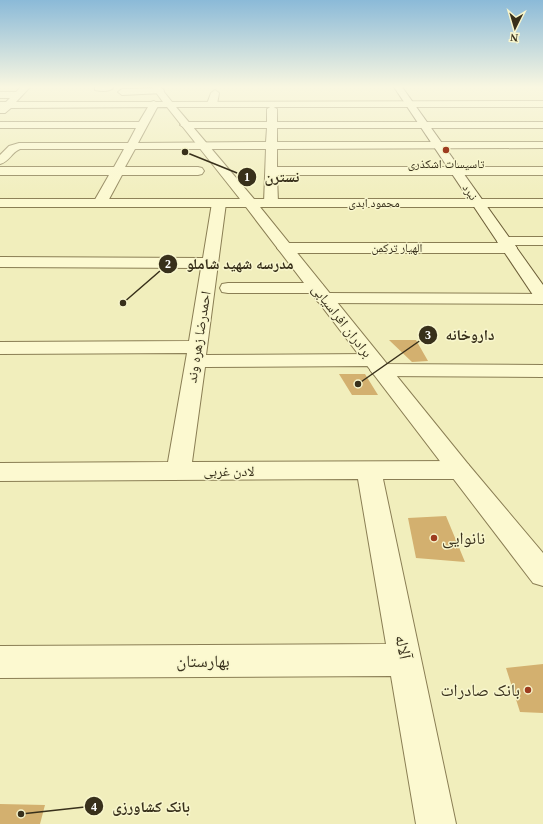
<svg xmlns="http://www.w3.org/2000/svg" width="543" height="824" font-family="'Times New Roman','Noto Naskh Arabic',serif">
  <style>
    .building { fill: #d3b06f }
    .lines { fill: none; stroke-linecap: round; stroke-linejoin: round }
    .minor-casing { stroke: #8a7e54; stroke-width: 2 }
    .tertiary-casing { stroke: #8a7e54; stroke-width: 2 }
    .secondary-casing { stroke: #6c5e38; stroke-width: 2 }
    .minor { fill: #fcf9d0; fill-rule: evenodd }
    .tertiary { fill: #fcf9d0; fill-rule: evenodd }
    .secondary { fill: #fcf9d0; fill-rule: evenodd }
    .poi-dot { fill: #9e3c1f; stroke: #f8f6cd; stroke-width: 1.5 }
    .labels { text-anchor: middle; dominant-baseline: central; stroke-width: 3; stroke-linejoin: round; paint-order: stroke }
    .far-poi-label { font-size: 12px; fill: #38301b; stroke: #f8f6cd }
    .far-street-label { font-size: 12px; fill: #38301b; stroke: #f8f6cd }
    .street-label { font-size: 14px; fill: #38301b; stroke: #f8f6cd }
    .near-poi-label { font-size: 17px; fill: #38301b; stroke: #f8f6cd; text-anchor: start }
    .near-street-label { font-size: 17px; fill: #38301b; stroke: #f8f6cd }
    .leader { fill: none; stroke: #38301b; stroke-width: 1.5 }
    .callout-dot { fill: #38301b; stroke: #f8f6cd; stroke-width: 1.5 }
    .mark-label { font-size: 12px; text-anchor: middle; font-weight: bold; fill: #fff }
    .callout-label { font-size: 15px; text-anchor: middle; font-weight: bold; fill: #38301b; stroke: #f8f6cd; stroke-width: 3; stroke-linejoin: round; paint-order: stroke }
  </style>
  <rect width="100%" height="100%" fill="#f1eebc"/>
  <path class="building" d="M 389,340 L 416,340 L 428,361 L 412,362 Z
    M 339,374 L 365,374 L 378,395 L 352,395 Z
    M 446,516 L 465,562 L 416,558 L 408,518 Z
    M 543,664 L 543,713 L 520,712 L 506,668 Z
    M 0,804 L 45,805 L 40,824 L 0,824 Z"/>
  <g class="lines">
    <defs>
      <path id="minor" d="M 95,87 L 112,87 L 113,88 C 109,92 100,91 95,90 Z
        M 160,88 L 163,89 L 164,91 L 163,93 L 122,95 L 118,92 L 122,89 Z
        M 215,90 L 219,93 L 217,104 L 212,107 L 209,106 L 207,104 L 211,93 Z
        M 0,92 L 16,92 L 20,95 L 16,98 L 0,98 Z
        M 154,101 L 159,104 L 138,143 L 266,142 L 267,128 L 185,128 L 180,125 L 185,122 L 267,122 L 267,109 L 272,106 L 277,109 L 277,122 L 543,122 L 543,128 L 277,128 L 277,142 L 543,142 L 543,148 L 277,149 L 277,167 L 543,167 L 543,175 L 277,175 L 278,203 L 276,206 L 266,206 L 264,203 L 266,149 L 135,149 L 125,167 L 198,167 L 202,168 L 204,171 L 202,174 L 198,175 L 122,175 L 107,203 L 105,206 L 95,206 L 93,203 L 109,175 L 0,175 L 0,167 L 114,167 L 124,149 L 20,149 C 12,152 9,162 0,164 L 0,155 L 9,146 L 19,143 L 128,143 L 136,128 L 0,128 L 0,122 L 139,122 L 151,102 Z
        M 219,199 L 224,200 L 226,203 L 206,355 L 373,354 L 380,356 L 383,360 L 380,364 L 543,365 L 543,377 L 380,376 L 373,374 L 370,370 L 373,366 L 205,367 L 192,462 L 459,461 L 468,464 L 471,470 L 468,476 L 459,479 L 383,479 L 456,824 L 416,824 L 391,676 L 0,678 L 0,646 L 386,644 L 358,479 L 0,481 L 0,463 L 168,462 L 187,353 L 0,354 L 0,342 L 189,341 L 201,268 L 0,267 L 0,257 L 203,258 L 212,203 L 214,200 Z
        M 504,237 L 543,237 L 543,245 L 515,245 L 517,248 L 514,251 L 509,253 L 285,253 L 280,251 L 277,248 L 280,245 L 285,243 L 498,243 L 497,241 L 499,238 Z
        M 228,283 L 316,283 L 322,284 L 324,288 L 322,292 L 316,293 L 228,293 L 222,292 L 220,288 L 222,284 Z
        M 324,293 L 543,294 L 543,304 L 324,303 L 318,302 L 315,298 L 318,294 Z"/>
      <path id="tertiary" d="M 21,87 L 30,87 L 16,102 L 163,102 L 152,87 L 160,87 L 172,102 L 543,101 L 543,107 L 176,107 L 254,199 L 543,199 L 543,207 L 260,207 L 468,464 L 543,553 L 543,586 L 533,583 L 246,207 L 0,207 L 0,199 L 240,199 L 167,107 L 11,108 L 5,113 L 0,113 L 0,102 L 6,102 Z"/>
      <path id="secondary" d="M 394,87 L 402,87 L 543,285 L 543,302 L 537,301 Z"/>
    </defs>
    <use href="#minor" class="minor-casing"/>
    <use href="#tertiary" class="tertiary-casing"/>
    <use href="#secondary" class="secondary-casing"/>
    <use href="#minor" class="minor"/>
    <use href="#tertiary" class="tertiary"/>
    <use href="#secondary" class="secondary"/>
  </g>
  <linearGradient id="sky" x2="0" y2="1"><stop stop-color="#8bbad8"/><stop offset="0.43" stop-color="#f9f7e1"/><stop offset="1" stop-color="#f9f7e1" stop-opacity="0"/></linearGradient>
  <rect width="543" height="202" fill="url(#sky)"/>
  <g class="poi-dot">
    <circle cx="446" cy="150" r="4"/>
    <circle cx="434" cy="538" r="4"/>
    <circle cx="528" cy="690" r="4"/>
  </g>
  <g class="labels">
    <g class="far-poi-label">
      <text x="446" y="164">تاسیسات اشکذری</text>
    </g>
    <g class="far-street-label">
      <text transform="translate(470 192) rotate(55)">نبرد</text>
      <text x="374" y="203">محمود ابدی</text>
      <text x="397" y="248">الهیار ترکمن</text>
    </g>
    <g class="street-label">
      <text transform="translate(342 321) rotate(52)">برادران افراسیابی</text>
      <text transform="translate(199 337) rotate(-81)">احمدرضا زهره وند</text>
      <text x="229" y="471">لادن غربی</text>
    </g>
    <g class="near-poi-label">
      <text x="442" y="538">نانوایی</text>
      <text x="520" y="690" text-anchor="end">بانک صادرات</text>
    </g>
    <g class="near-street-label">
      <text transform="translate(403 647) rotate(79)">آلاله</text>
      <text x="203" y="661">بهارستان</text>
    </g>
  </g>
  <path class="leader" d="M185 152L247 177M123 303L168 264M358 384L428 335M21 814L94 806"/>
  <g class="callout-dot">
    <circle cx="185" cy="152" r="4"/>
    <circle cx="123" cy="303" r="4"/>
    <circle cx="358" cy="384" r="4"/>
    <circle cx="21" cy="814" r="4"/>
    <circle cx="247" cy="177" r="10"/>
    <circle cx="168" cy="264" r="10"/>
    <circle cx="428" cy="335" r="10"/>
    <circle cx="94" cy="806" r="10"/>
  </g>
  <g class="mark-label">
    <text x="247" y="181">1</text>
    <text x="168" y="268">2</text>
    <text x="428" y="339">3</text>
    <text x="94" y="811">4</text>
  </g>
  <g class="callout-label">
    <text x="282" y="182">نسترن</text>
    <text x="240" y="269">مدرسه شهید شاملو</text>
    <text x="470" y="340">داروخانه</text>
    <text x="151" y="812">بانک کشاورزی</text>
  </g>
  <g transform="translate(515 28) rotate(185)" stroke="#f8f6cd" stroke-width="3" paint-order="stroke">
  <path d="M0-3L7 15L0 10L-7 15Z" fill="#38301b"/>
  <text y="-6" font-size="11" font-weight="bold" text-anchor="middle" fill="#38301b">N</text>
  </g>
</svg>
